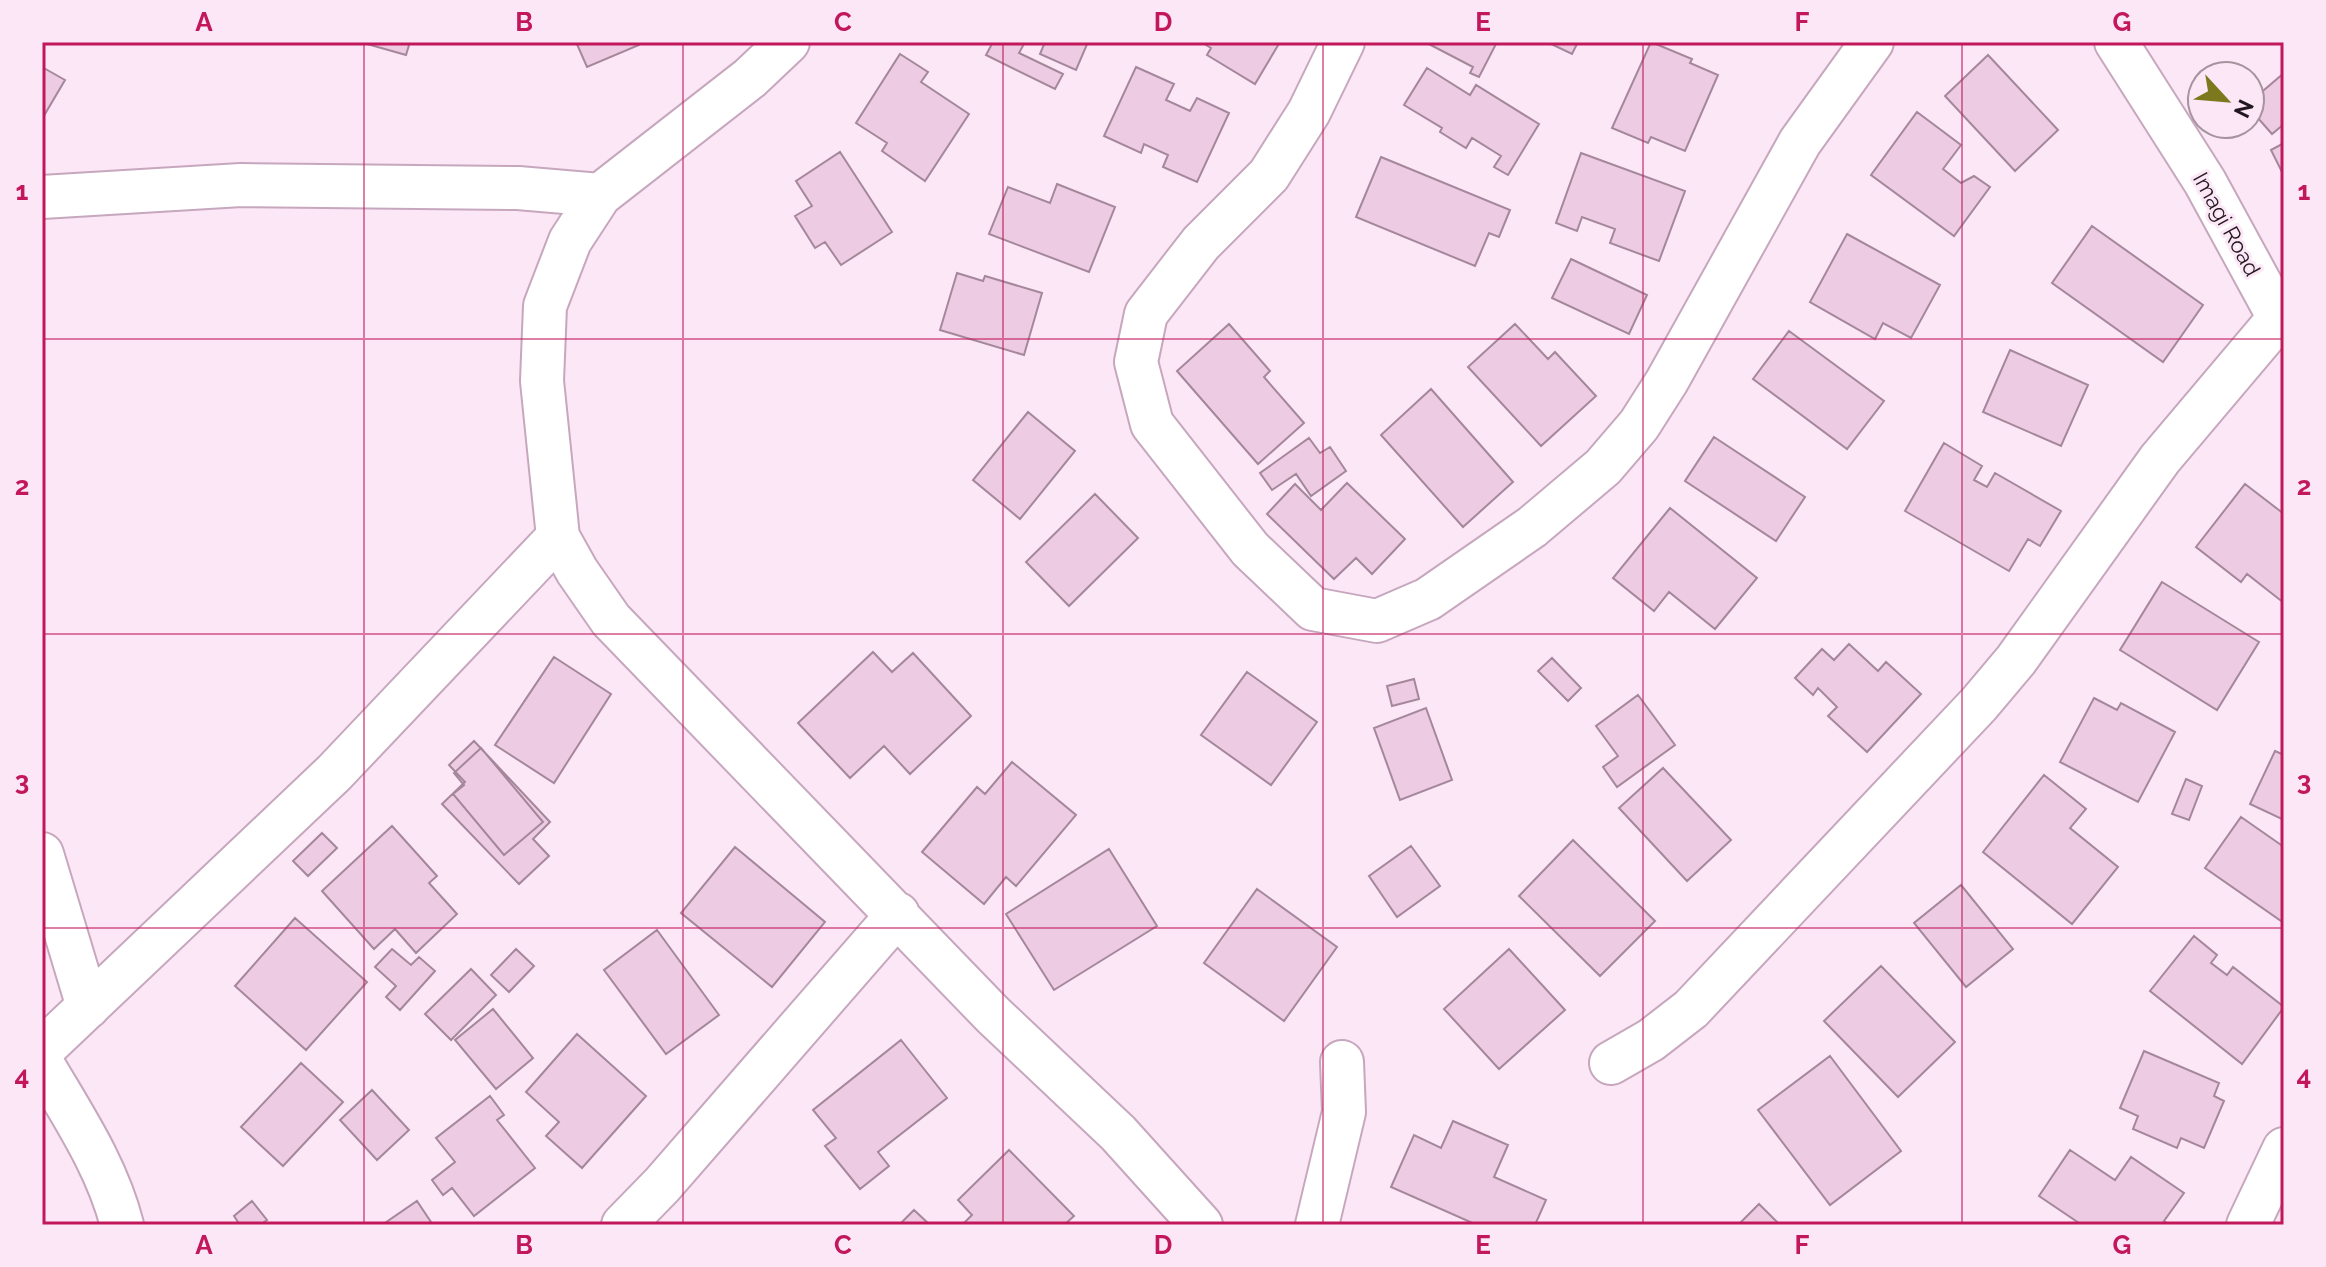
<svg xmlns="http://www.w3.org/2000/svg" width="2326" height="1267" font-family="Raleway,sans-serif">
  <style>
    .building { fill: #edcbe3; stroke: #a5879c; stroke-width: 2 }
    .lines { fill: none; stroke-linecap: round; stroke-linejoin: round }
    .street-casing { stroke: #c7a7be; stroke-width: 46 }
    .street { stroke: #fff; stroke-width: 42 }
    .grid { fill: none; stroke: #c2185b; stroke-width: 2; stroke-opacity: 0.55 }
    .labels { text-anchor: middle; dominant-baseline: central; stroke-width: 6; stroke-linejoin: round; paint-order: stroke }
    .street-label { font-size: 22px; fill: #23171f; stroke: #fbe7f5 }
    .neatline { fill: none; stroke: #c2185b; stroke-width: 3 }
    .grid-label { font-size: 26px; text-anchor: middle; font-weight: bold; fill: #c2185b }
  </style>
  <rect width="100%" height="100%" fill="#fbe7f5"/>
  <path class="building" d="M 360,42 L 410,42 L 406,55 Z
    M 576,42 L 638,42 L 639,45 L 587,67 Z
    M 993,42 L 1025,42 L 1019,53 L 1063,74 L 1055,89 L 986,55 Z
    M 1045,42 L 1088,42 L 1076,70 L 1040,54 Z
    M 1201,42 L 1280,42 L 1255,84 L 1207,55 L 1211,48 Z
    M 1425,42 L 1492,42 L 1496,44 L 1479,77 L 1470,73 L 1473,67 Z
    M 1547,42 L 1578,42 L 1572,54 Z
    M 1651,42 L 1692,59 L 1690,63 L 1718,75 L 1685,151 L 1651,137 L 1648,143 L 1612,128 Z
    M 900,54 L 928,72 L 921,82 L 969,114 L 925,181 L 882,151 L 887,143 L 856,123 Z
    M 1988,55 L 2058,130 L 2015,171 L 1945,96 Z
    M 42,67 L 65,80 L 42,119 Z
    M 1136,67 L 1174,84 L 1166,100 L 1190,111 L 1197,98 L 1229,113 L 1197,182 L 1163,167 L 1168,155 L 1144,144 L 1141,153 L 1104,136 Z
    M 1427,68 L 1470,95 L 1476,85 L 1539,124 L 1508,175 L 1494,167 L 1501,156 L 1472,138 L 1466,148 L 1440,132 L 1442,128 L 1404,105 Z
    M 2284,73 L 2284,124 L 2272,134 L 2250,109 L 2250,102 Z
    M 1917,112 L 1961,145 L 1943,169 L 1961,183 L 1974,176 L 1990,187 L 1954,236 L 1871,175 Z
    M 2284,143 L 2284,176 L 2271,150 Z
    M 840,152 L 892,232 L 841,265 L 825,242 L 815,248 L 795,216 L 812,206 L 796,181 Z
    M 1581,153 L 1685,191 L 1659,261 L 1610,243 L 1615,229 L 1582,217 L 1577,231 L 1556,223 Z
    M 1381,157 L 1510,210 L 1499,237 L 1489,233 L 1475,266 L 1356,217 Z
    M 1057,184 L 1115,207 L 1089,272 L 989,234 L 1008,187 L 1050,203 Z
    M 2092,226 L 2203,305 L 2163,362 L 2052,283 Z
    M 1847,234 L 1940,285 L 1911,338 L 1883,323 L 1875,339 L 1810,302 Z
    M 1571,259 L 1647,295 L 1629,334 L 1552,298 Z
    M 957,273 L 983,281 L 985,276 L 1042,293 L 1024,355 L 940,330 Z
    M 1229,324 L 1270,371 L 1264,377 L 1304,423 L 1258,464 L 1177,371 Z
    M 1515,324 L 1548,359 L 1555,352 L 1596,396 L 1541,446 L 1468,367 Z
    M 1789,331 L 1884,401 L 1847,449 L 1753,379 Z
    M 2010,350 L 2088,385 L 2061,446 L 1983,412 Z
    M 1431,389 L 1513,482 L 1463,527 L 1381,435 Z
    M 1028,412 L 1075,451 L 1020,519 L 973,480 Z
    M 1714,437 L 1805,497 L 1776,541 L 1685,481 Z
    M 1309,438 L 1320,453 L 1330,447 L 1346,471 L 1311,496 L 1296,474 L 1272,490 L 1260,473 Z
    M 1944,443 L 1982,466 L 1974,480 L 1987,487 L 1995,473 L 2061,511 L 2040,546 L 2028,539 L 2009,571 L 1905,511 Z
    M 1347,483 L 1405,539 L 1372,574 L 1356,558 L 1334,579 L 1267,514 L 1295,484 L 1321,510 Z
    M 2245,484 L 2284,514 L 2284,603 L 2247,574 L 2241,582 L 2196,547 Z
    M 1095,494 L 1138,538 L 1069,606 L 1026,562 Z
    M 1670,508 L 1757,578 L 1715,629 L 1669,592 L 1654,611 L 1613,578 Z
    M 2162,582 L 2259,642 L 2217,710 L 2120,650 Z
    M 1849,644 L 1878,671 L 1886,662 L 1921,694 L 1867,752 L 1828,716 L 1837,707 L 1818,688 L 1813,695 L 1795,678 L 1822,649 L 1834,660 Z
    M 873,652 L 892,672 L 913,653 L 971,716 L 910,774 L 884,746 L 850,778 L 798,723 Z
    M 554,657 L 611,694 L 554,783 L 495,745 Z
    M 1552,658 L 1581,688 L 1568,701 L 1538,671 Z
    M 1247,672 L 1317,722 L 1271,785 L 1201,735 Z
    M 1414,679 L 1419,699 L 1392,706 L 1387,686 Z
    M 1638,695 L 1675,745 L 1617,787 L 1603,767 L 1618,756 L 1596,726 Z
    M 2094,698 L 2117,710 L 2121,703 L 2175,732 L 2138,802 L 2060,762 Z
    M 1426,708 L 1452,780 L 1400,800 L 1374,728 Z
    M 474,741 L 550,822 L 533,839 L 549,856 L 519,884 L 442,804 L 465,782 L 449,765 Z
    M 481,748 L 543,822 L 504,855 L 453,794 L 464,785 L 454,773 Z
    M 2275,751 L 2284,755 L 2284,820 L 2250,804 Z
    M 1012,762 L 1076,815 L 1016,886 L 1006,877 L 984,904 L 922,852 L 977,787 L 985,794 Z
    M 1663,768 L 1731,840 L 1687,881 L 1619,808 Z
    M 2044,775 L 2086,809 L 2070,828 L 2118,867 L 2072,924 L 1983,852 Z
    M 2186,779 L 2202,786 L 2189,820 L 2172,814 Z
    M 2241,817 L 2284,847 L 2284,923 L 2205,868 Z
    M 392,826 L 437,876 L 429,883 L 457,914 L 416,953 L 395,929 L 374,949 L 322,891 Z
    M 322,833 L 337,848 L 308,876 L 293,861 Z
    M 1573,840 L 1655,921 L 1600,976 L 1519,896 Z
    M 1411,846 L 1440,886 L 1397,917 L 1369,876 Z
    M 735,847 L 825,922 L 772,987 L 681,913 Z
    M 1109,849 L 1157,926 L 1054,990 L 1006,914 Z
    M 1961,885 L 2013,949 L 1966,987 L 1914,923 Z
    M 1257,889 L 1337,947 L 1284,1021 L 1204,963 Z
    M 295,918 L 367,982 L 306,1050 L 235,986 Z
    M 657,930 L 719,1015 L 666,1054 L 604,970 Z
    M 2194,936 L 2217,955 L 2211,963 L 2227,975 L 2233,967 L 2284,1007 L 2242,1064 L 2150,991 Z
    M 392,949 L 411,965 L 419,957 L 435,971 L 400,1010 L 386,997 L 396,986 L 375,967 Z
    M 516,949 L 534,966 L 509,992 L 491,975 Z
    M 1509,949 L 1565,1010 L 1499,1069 L 1444,1009 Z
    M 1881,966 L 1955,1042 L 1898,1097 L 1824,1021 Z
    M 471,969 L 496,995 L 451,1040 L 425,1014 Z
    M 493,1009 L 533,1058 L 496,1089 L 455,1040 Z
    M 577,1034 L 646,1096 L 582,1168 L 546,1136 L 559,1122 L 526,1092 Z
    M 901,1040 L 947,1098 L 878,1152 L 889,1166 L 860,1189 L 825,1146 L 836,1138 L 813,1110 Z
    M 2144,1051 L 2219,1083 L 2214,1096 L 2224,1101 L 2204,1148 L 2181,1138 L 2177,1148 L 2133,1129 L 2138,1116 L 2120,1108 Z
    M 1830,1056 L 1901,1151 L 1830,1205 L 1758,1110 Z
    M 301,1063 L 343,1102 L 283,1166 L 241,1127 Z
    M 372,1090 L 409,1130 L 377,1160 L 340,1120 Z
    M 490,1096 L 504,1115 L 497,1120 L 535,1168 L 474,1216 L 452,1188 L 443,1195 L 432,1180 L 455,1162 L 436,1138 Z
    M 1453,1121 L 1508,1145 L 1494,1177 L 1546,1200 L 1535,1225 L 1477,1225 L 1391,1187 L 1414,1135 L 1441,1148 Z
    M 1009,1150 L 1074,1216 L 1064,1225 L 962,1225 L 972,1215 L 958,1200 Z
    M 2070,1150 L 2115,1180 L 2131,1157 L 2184,1193 L 2164,1221 L 2170,1225 L 2082,1225 L 2039,1196 Z
    M 252,1201 L 267,1220 L 260,1225 L 240,1225 L 234,1216 Z
    M 417,1201 L 433,1225 L 382,1225 Z
    M 1759,1204 L 1780,1225 L 1738,1225 Z
    M 914,1210 L 930,1225 L 899,1225 Z"/>
  <g class="lines">
    <defs>
      <path id="street" d="M 788,42 L 750,78 L 600,195 L 570,241 L 545,306 L 542,381 L 558,537 L 577,571 L 611,620 L 993,1015 L 1118,1133 L 1201,1225
        M 1343,42 L 1309,112 L 1269,175 L 1201,243 L 1146,314 L 1136,362 L 1152,424 L 1250,549 L 1313,609 L 1377,621 L 1428,599 L 1532,527 L 1603,467 L 1639,425 L 1667,381 L 1800,142 L 1872,42
        M 2116,42 L 2205,182 L 2284,327
        M 42,197 L 241,185 L 518,188 L 600,195
        M 42,854 L 88,1007
        M 42,1050 L 334,773 L 558,537
        M 42,1063 C 73,1116 107,1166 122,1225
        M 1611,1063 L 1651,1040 L 1691,1009 L 1979,704 L 2016,660 L 2160,459 L 2279,318
        M 623,1225 L 662,1185 L 898,914
        M 1317,1225 L 1344,1112 L 1342,1062
        M 2248,1225 L 2284,1149"/>
    </defs>
    <use href="#street" class="street-casing"/>
    <use href="#street" class="street"/>
  </g>
  <path class="grid" d="M 364,42 L 364,1225M 683,42 L 683,1225M 1003,42 L 1003,1225M 1323,42 L 1323,1225M 1643,42 L 1643,1225M 1962,42 L 1962,1225M 42,339 L 2284,339M 42,634 L 2284,634M 42,928 L 2284,928"/>
  <g class="labels">
    <g class="street-label">
      <text transform="translate(2227 224) rotate(61)">Imagi Road</text>
    </g>
  </g>
  <rect width="2326" height="1267" fill="none" stroke="#fbe7f5" stroke-width="88"/>
  <g transform="translate(2226 100) rotate(116)"><circle r="38" fill="#fbe7f5" stroke="#a5949f" stroke-width="2"/>
  <path d="M0-6L14 30L0 20L-14 30Z" fill="#7c781d"/>
  <text y="-12" font-size="22" font-weight="bold" text-anchor="middle" fill="#23171f">N</text>
  </g>
  <rect x="44" y="44" width="2238" height="1179" class="neatline"/>
  <g class="grid-label">
    <text x="204" y="31">A</text>
    <text x="524" y="31">B</text>
    <text x="843" y="31">C</text>
    <text x="1163" y="31">D</text>
    <text x="1483" y="31">E</text>
    <text x="1802" y="31">F</text>
    <text x="2122" y="31">G</text>
    <text x="22" y="200">1</text>
    <text x="2304" y="200">1</text>
    <text x="22" y="495">2</text>
    <text x="2304" y="495">2</text>
    <text x="22" y="790">3</text>
    <text x="2304" y="790">3</text>
    <text x="22" y="1085">4</text>
    <text x="2304" y="1085">4</text>
    <text x="204" y="1254">A</text>
    <text x="524" y="1254">B</text>
    <text x="843" y="1254">C</text>
    <text x="1163" y="1254">D</text>
    <text x="1483" y="1254">E</text>
    <text x="1802" y="1254">F</text>
    <text x="2122" y="1254">G</text>
  </g>
</svg>
